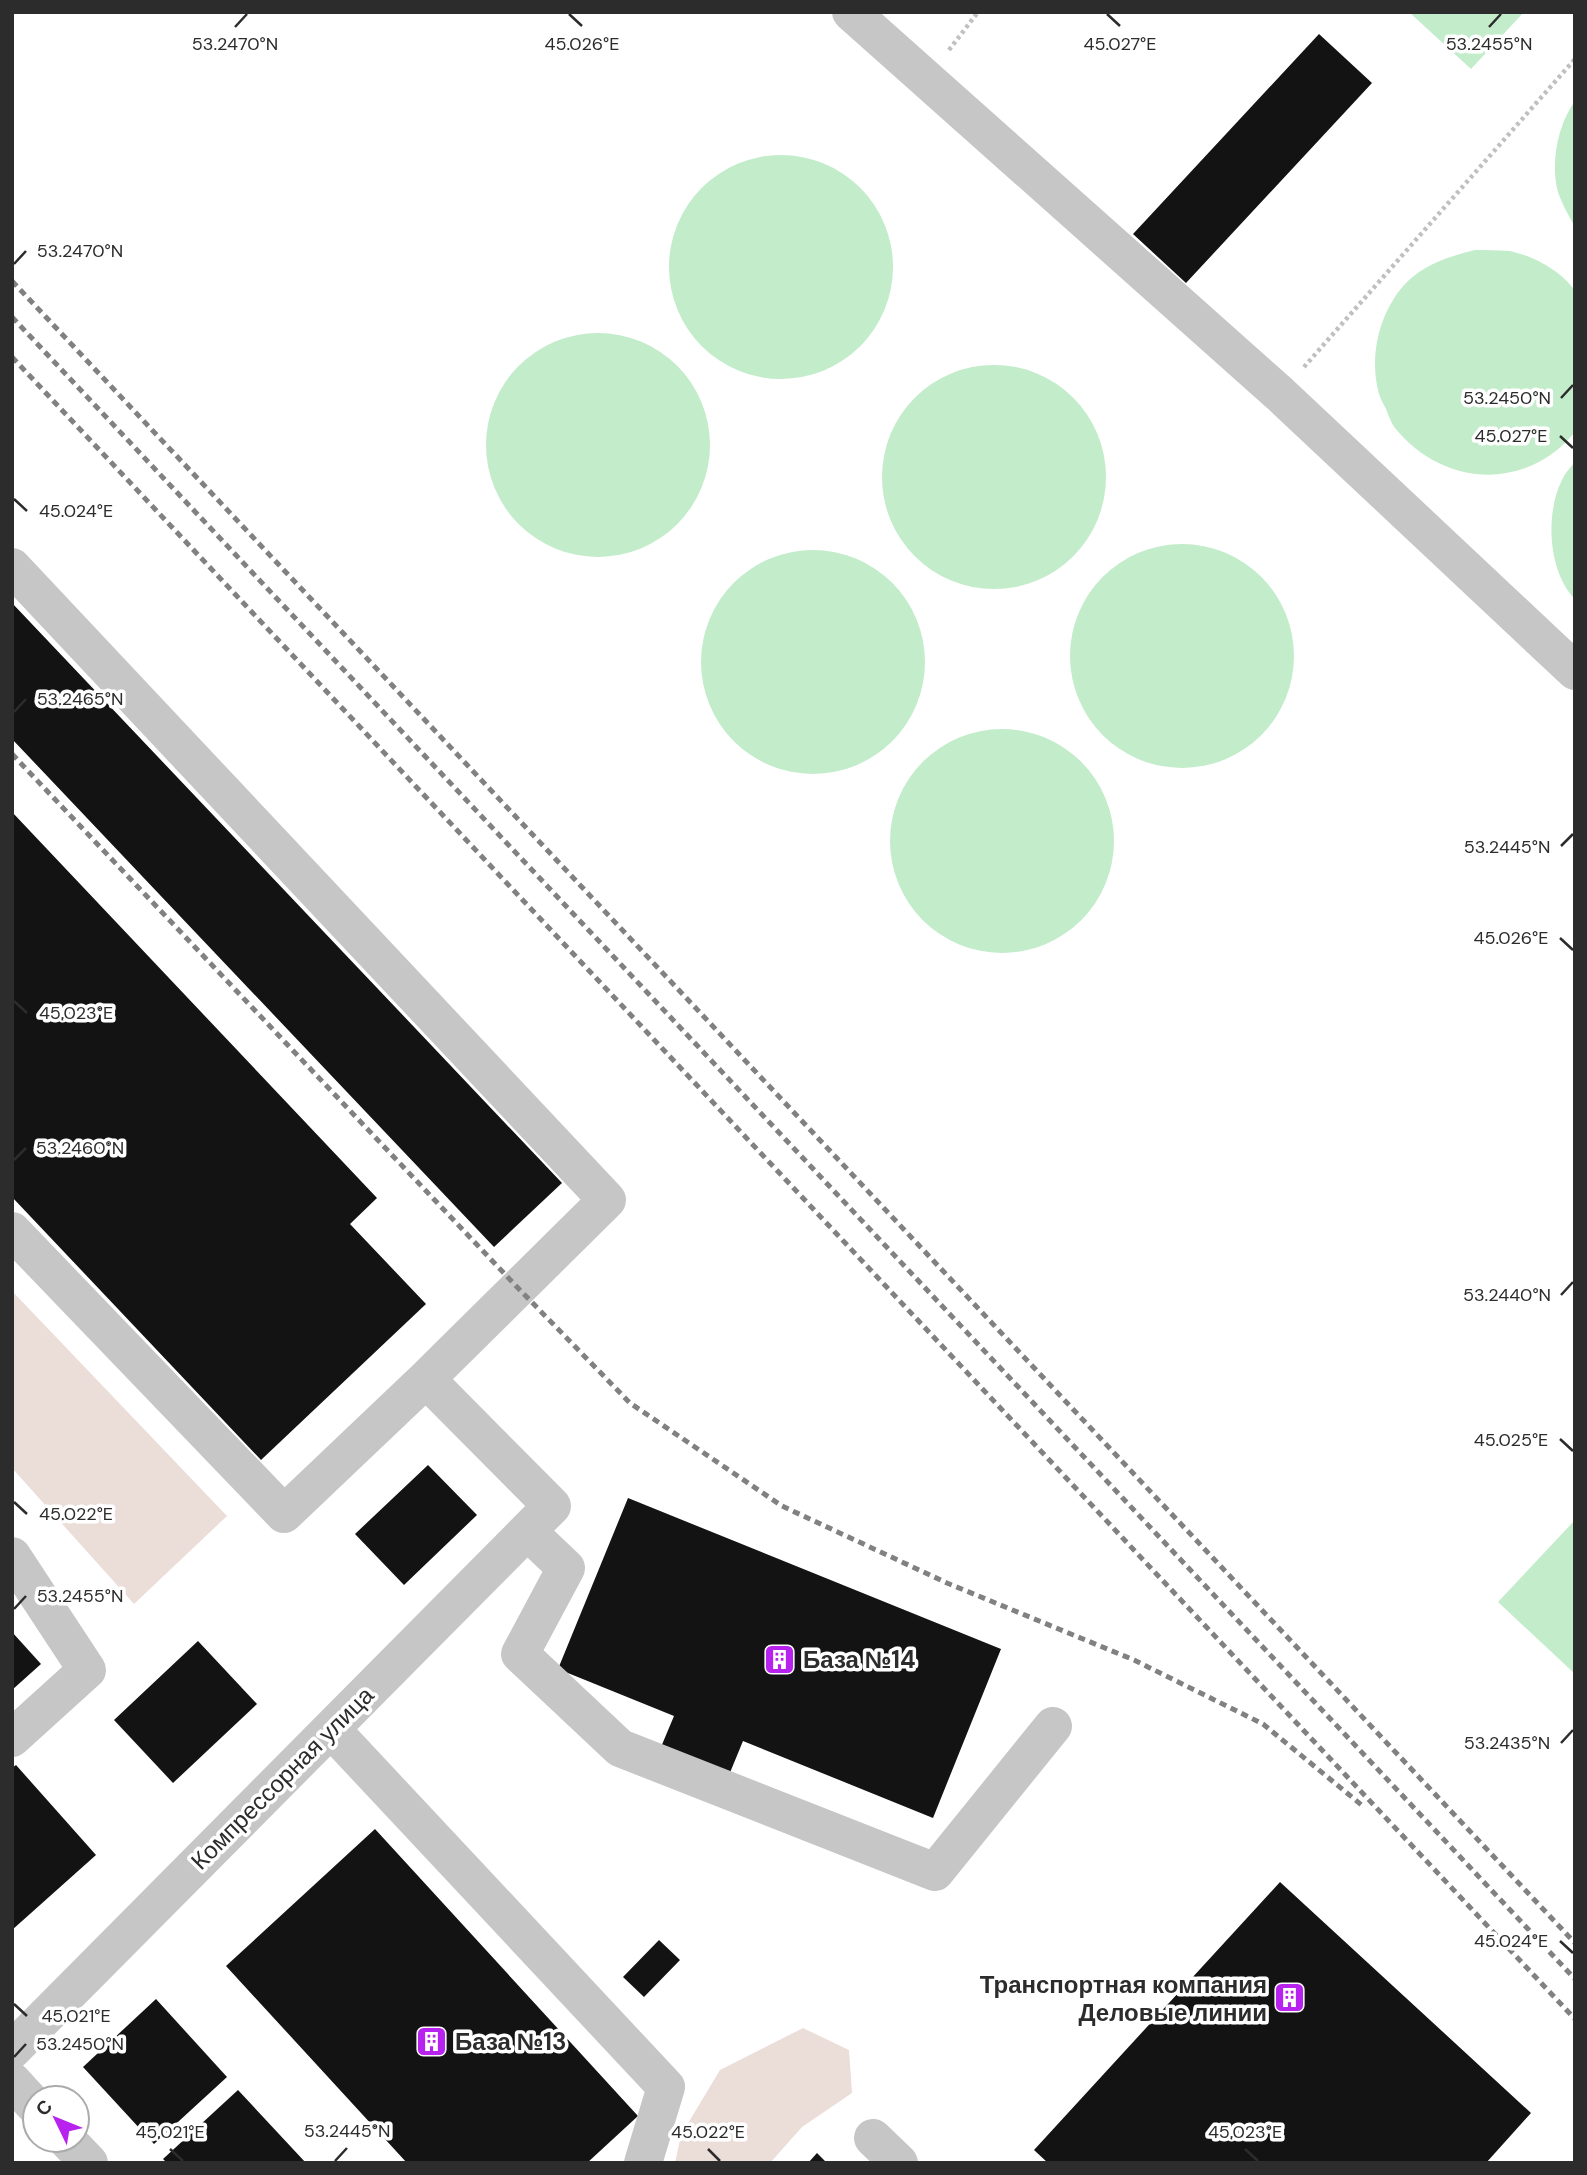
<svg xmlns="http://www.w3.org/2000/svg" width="1587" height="2175" font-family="'DM Sans',sans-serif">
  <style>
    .green { fill: #ebddd8 }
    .water { fill: #c2ecca }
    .building { fill: #131313 }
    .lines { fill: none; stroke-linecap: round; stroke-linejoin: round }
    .path { stroke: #c0c0c0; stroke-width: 4.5; stroke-dasharray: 3.5 3.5; stroke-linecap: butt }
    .minor { stroke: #c6c6c6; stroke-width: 38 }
    .rail { stroke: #818181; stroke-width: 5; stroke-dasharray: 7 5; stroke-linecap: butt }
    .ticks { fill: none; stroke: #2c2c2c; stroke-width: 2.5 }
    .labels { text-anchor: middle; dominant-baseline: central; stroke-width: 7; stroke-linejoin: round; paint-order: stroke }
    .poi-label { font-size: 24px; font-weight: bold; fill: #2c2c2c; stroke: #fff; text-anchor: start }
    .street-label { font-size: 24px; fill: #2c2c2c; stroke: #fff }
    .ticks-label { font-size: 18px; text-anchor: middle; fill: #2c2c2c; stroke: #fff; stroke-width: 7; stroke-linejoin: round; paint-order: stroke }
  </style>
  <rect width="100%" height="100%" fill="#fff"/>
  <path class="green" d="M 12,1291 L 227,1516 L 134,1604 L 12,1468 Z
    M 803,2028 L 849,2050 L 852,2093 L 802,2127 L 770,2163 L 675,2163 L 681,2135 L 720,2070 Z"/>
  <path class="water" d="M 1409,12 L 1524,12 L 1471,69 Z
    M 1575,101 L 1575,227 C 1569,216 1562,204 1558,192 C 1550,163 1558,124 1575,101 Z
    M669 267a112 112 0 1 1 224 0a112 112 0 1 1-224 0Z
    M 1475,250 C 1486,250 1498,250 1509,251 C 1532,255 1562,271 1575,291 L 1575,432 C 1526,492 1443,487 1395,428 C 1391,423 1389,416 1386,409 C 1383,403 1379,396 1378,390 C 1369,352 1381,308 1408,281 C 1427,263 1451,256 1475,250 Z
    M486 445a112 112 0 1 1 224 0a112 112 0 1 1-224 0Z
    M882 477a112 112 0 1 1 224 0a112 112 0 1 1-224 0Z
    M 1575,462 L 1575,599 C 1548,572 1545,513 1562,480 C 1565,473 1571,467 1575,462 Z
    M1070 656a112 112 0 1 1 224 0a112 112 0 1 1-224 0Z
    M701 662a112 112 0 1 1 224 0a112 112 0 1 1-224 0Z
    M890 841a112 112 0 1 1 224 0a112 112 0 1 1-224 0Z
    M 1575,1520 L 1575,1674 L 1498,1602 Z"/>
  <path class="building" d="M 1319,34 L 1372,83 L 1186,283 L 1133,234 Z
    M 12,603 L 562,1183 L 494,1247 L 12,739 Z
    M 12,812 L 377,1198 L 350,1224 L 426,1304 L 261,1460 L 12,1197 Z
    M 428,1465 L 477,1515 L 404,1585 L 355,1534 Z
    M 628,1498 L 1001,1649 L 933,1818 L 743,1741 L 729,1775 L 661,1747 L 674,1716 L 558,1669 Z
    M 12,1632 L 41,1664 L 12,1690 Z
    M 198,1641 L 257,1704 L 173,1783 L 114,1720 Z
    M 16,1765 L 96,1855 L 12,1930 L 12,1768 Z
    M 375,1829 L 638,2116 L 587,2163 L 407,2163 L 226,1966 Z
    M 1280,1882 L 1531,2113 L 1486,2163 L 1048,2163 L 1034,2150 Z
    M 659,1940 L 680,1960 L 644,1997 L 623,1977 Z
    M 156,1999 L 227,2077 L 154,2144 L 83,2067 Z
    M 238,2090 L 306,2163 L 167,2163 L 163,2159 Z
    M 817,2153 L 827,2163 L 808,2163 Z"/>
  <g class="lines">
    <path class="path" d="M 949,50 L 978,12
      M 1304,367 L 1575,59"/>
    <path class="minor" d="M 851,12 L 1280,394 L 1575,671
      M 12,567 L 607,1200 L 426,1379
      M 12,1231 L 284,1514 L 426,1379 L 552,1506 L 12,2050
      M 527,1531 L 566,1568 L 520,1654 L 620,1748 L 935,1872 L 1053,1726
      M 12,1556 L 87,1670 L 12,1738
      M 331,1729 L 666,2087 L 643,2163
      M 12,2081 L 35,2106
      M 873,2138 L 899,2163
      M 67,2140 L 89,2163"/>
    <path class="rail" d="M 12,281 L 1575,1943
      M 12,317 L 1575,1979
      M 12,357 L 1575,2019
      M 12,754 L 518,1288 L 630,1403 L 782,1506 L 947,1583 L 1134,1660 L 1263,1724 L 1364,1807"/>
  </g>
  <path class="ticks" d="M 569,14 L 582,26M 1107,14 L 1120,26M 235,27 L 247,14M 1489,27 L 1501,14M 14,264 L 26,251M 1561,398 L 1573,385M 1560,436 L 1573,448M 14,499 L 27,511M 14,712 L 26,699M 1561,846 L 1573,834M 1560,938 L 1573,950M 14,1001 L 27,1013M 14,1160 L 26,1148M 1561,1295 L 1573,1282M 1560,1439 L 1573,1451M 14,1502 L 27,1514M 14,1609 L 26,1596M 1561,1743 L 1573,1730M 1560,1941 L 1573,1953M 14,2004 L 27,2016M 14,2057 L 26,2044M 170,2149 L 183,2161M 708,2149 L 720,2161M 1245,2149 L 1258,2161M 335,2161 L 347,2148"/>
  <defs>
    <symbol id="building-square" viewBox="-11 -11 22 22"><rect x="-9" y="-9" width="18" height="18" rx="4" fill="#b822ee" stroke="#fff"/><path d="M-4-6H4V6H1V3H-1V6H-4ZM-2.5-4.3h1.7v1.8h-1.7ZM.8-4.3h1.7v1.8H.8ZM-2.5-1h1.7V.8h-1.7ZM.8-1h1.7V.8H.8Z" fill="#fff"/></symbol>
  </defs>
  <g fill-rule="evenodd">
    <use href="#building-square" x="762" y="1642" width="35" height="35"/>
    <use href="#building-square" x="1272" y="1980" width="35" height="35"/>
    <use href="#building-square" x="414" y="2024" width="35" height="35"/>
  </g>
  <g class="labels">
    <g class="poi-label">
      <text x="803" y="1659">База №14</text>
      <text x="1267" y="1984" text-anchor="end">Транспортная компания<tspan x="1267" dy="28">Деловые линии</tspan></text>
      <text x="455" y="2041">База №13</text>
    </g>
    <g class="street-label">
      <text transform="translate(282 1778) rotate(-45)">Компрессорная улица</text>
    </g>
  </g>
  <g class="ticks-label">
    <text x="582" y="50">45.026°E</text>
    <text x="1120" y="50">45.027°E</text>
    <text x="235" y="50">53.2470°N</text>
    <text x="1489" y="50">53.2455°N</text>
    <text x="80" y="257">53.2470°N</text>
    <text x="1507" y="404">53.2450°N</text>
    <text x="1511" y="442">45.027°E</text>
    <text x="76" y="517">45.024°E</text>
    <text x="80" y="705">53.2465°N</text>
    <text x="1507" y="853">53.2445°N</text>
    <text x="1511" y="944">45.026°E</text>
    <text x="76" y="1019">45.023°E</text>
    <text x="80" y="1154">53.2460°N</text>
    <text x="1507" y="1301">53.2440°N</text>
    <text x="1511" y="1446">45.025°E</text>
    <text x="76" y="1520">45.022°E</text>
    <text x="80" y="1602">53.2455°N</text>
    <text x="1507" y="1749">53.2435°N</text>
    <text x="1511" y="1947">45.024°E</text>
    <text x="76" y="2022">45.021°E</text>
    <text x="80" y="2050">53.2450°N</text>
    <text x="347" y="2137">53.2445°N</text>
    <text x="170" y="2138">45.021°E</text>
    <text x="708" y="2138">45.022°E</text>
    <text x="1245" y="2138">45.023°E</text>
  </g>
  <rect width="1587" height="2175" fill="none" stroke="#2c2c2c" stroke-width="28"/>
  <g transform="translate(56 2119) rotate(313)"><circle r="33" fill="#ffffff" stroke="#ababab" stroke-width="2"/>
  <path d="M0-5L12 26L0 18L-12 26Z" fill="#b822ee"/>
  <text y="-10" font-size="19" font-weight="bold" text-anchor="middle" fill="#2c2c2c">С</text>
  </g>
</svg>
